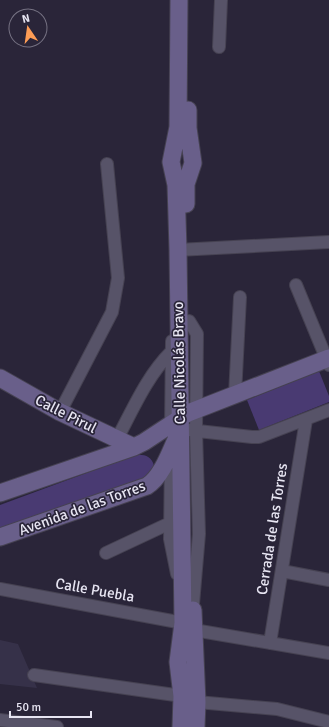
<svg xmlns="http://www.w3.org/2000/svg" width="329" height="727" font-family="Signika,sans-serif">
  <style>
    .built { fill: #363149 }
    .green { fill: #493a72 }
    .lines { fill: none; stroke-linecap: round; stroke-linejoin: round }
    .street-casing { stroke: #464252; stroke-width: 14 }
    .secondary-casing { stroke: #464252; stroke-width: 19 }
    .street { stroke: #575368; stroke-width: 12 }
    .secondary { stroke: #695f8a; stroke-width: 17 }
    .labels { text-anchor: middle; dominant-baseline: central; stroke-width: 3.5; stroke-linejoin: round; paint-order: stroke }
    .street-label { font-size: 15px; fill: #e7e5f2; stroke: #2a2539 }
  </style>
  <rect width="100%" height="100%" fill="#2a2539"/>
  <path class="built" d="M 0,640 L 18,644 L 37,688 L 0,684 Z"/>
  <path class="green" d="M 319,371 L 329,396 L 329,402 L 259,430 L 247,400 Z
    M 135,455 C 144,454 152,456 154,466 L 148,478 L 0,530 L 0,505 Z"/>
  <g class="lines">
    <defs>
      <path id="street" d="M 219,47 L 221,0
        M 178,250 L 329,242
        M 296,285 L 329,365
        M 189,321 L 197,334 L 196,431 L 199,534 L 193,604
        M 235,395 L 240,297
        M 60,412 L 112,312 L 118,278 L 107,164
        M 171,430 L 172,341
        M 189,430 L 252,437 L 259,437 L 329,410
        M 117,439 C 133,409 147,376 171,352
        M 171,455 L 170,539 L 177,574
        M 106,553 L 170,523
        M 282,571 L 329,580
        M 0,589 L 183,623 L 194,630 L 329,653
        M 270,643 L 306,420
        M 34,675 L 182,696 L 197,702 L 277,709 L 329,722
        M 0,720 L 57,727"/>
      <path id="secondary" d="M 179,0 L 178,127 L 171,162 L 176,185 L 178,250 L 183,623 L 178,662 L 182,696 L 181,727
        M 186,204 L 186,184 L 193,163 L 188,128 L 188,110
        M 0,378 L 60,412 L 134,447
        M 0,493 L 134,447 L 144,442 L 188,413 L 329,358
        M 0,537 L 147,486 C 162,477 171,450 178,435
        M 193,610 L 197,702 L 196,727"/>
    </defs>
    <use href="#street" class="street-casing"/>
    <use href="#secondary" class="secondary-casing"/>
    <use href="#street" class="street"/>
    <use href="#secondary" class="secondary"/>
  </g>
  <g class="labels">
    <g class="street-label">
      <text transform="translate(179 363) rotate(-91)">Calle Nicolás Bravo</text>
      <text transform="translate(66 414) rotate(27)">Calle Pirul</text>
      <text transform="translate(82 508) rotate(-20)">Avenida de las Torres</text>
      <text transform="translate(272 529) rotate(-81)">Cerrada de las Torres</text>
      <text transform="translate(95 590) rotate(10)">Calle Puebla</text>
    </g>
  </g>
  <g transform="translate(28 28) rotate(347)"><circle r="19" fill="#2a2539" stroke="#767283"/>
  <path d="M0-3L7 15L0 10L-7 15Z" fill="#fd9c55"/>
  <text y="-6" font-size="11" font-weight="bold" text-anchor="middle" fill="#e7e5f2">N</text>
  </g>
  <path d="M10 711v6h81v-6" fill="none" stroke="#e7e5f2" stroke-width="2"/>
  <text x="16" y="711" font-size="12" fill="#e7e5f2" stroke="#2a2539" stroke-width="3" paint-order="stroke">50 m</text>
</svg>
